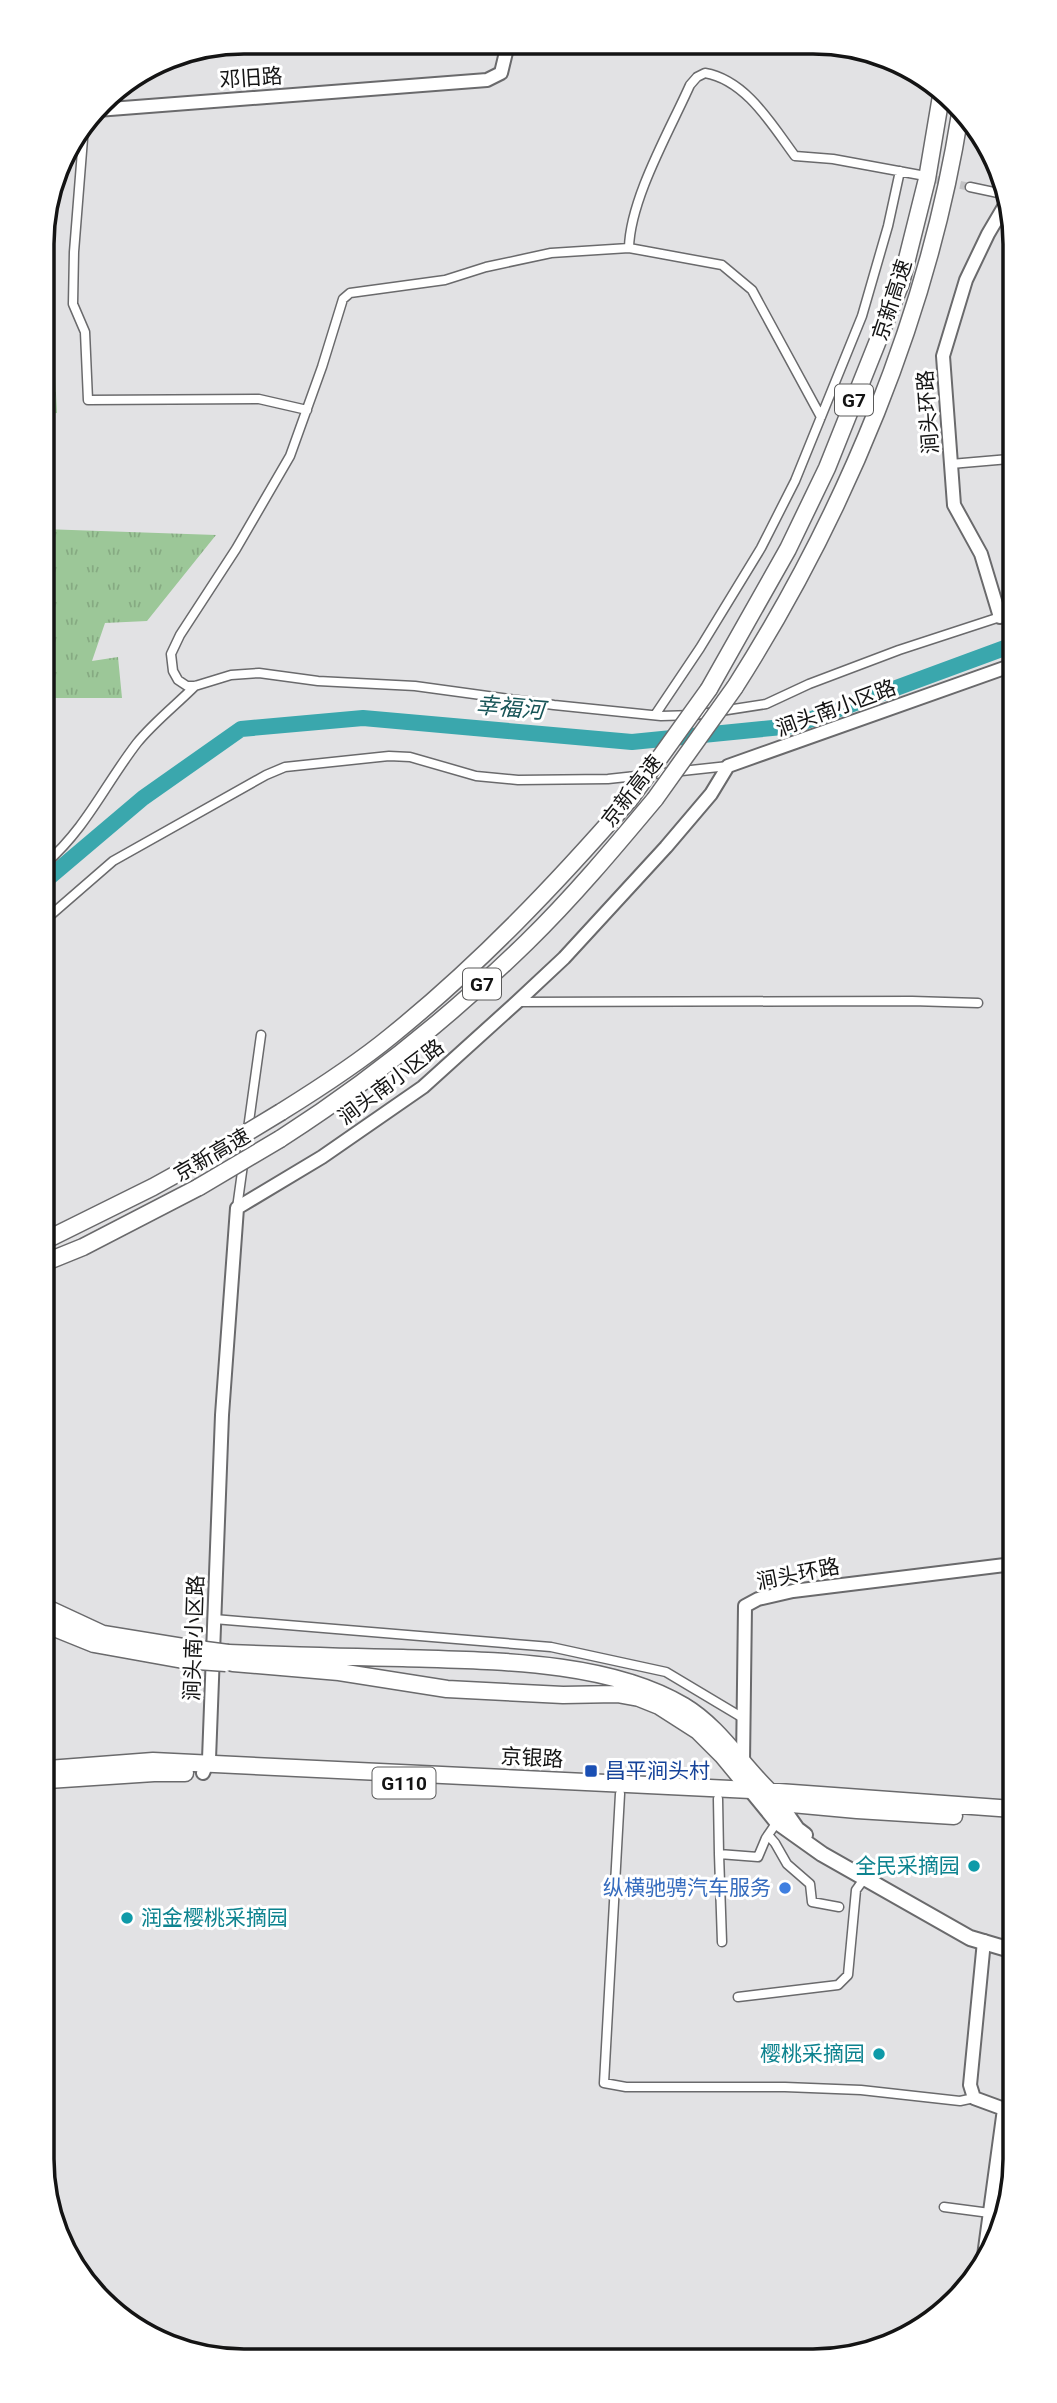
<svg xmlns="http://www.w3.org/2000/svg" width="1057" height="2403" font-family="Roboto,'Noto Sans SC',sans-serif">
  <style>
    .grass { fill: url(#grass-tufts) }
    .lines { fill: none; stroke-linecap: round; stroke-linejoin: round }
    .river { stroke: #3aa7ad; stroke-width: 16 }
    .street-tunnel { stroke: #c3c3c5; stroke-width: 8; stroke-dasharray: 8 4; stroke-linecap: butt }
    .street-casing { stroke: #6a6a6c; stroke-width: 11 }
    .secondary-casing { stroke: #6a6a6c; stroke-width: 16 }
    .primary-casing { stroke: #6a6a6c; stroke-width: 18 }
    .highway-casing { stroke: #6a6a6c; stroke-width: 19 }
    .street { stroke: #fff; stroke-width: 8 }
    .secondary { stroke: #fff; stroke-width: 12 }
    .primary { stroke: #fff; stroke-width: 14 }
    .highway { stroke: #fff; stroke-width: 16 }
    .highway-bridge-casing { stroke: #6a6a6c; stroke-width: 19; stroke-linecap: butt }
    .highway-bridge { stroke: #fff; stroke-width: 16 }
    .transit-dot { fill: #1a4fb4; stroke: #fff; stroke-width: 2.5 }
    .culture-dot { fill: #0f9aa8; stroke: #fff; stroke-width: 2.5 }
    .shop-dot { fill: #3f7fe0; stroke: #fff; stroke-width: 2.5 }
    .labels { text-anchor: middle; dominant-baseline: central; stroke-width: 6; stroke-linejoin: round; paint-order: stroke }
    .shield { fill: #fff; stroke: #5a5a5a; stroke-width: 2 }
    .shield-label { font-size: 19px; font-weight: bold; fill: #141414 }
    .street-label { font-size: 21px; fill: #141414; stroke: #fff }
    .transit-label { font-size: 21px; fill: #164399; stroke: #fff; text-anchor: start }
    .culture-label { font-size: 21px; fill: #0d838f; stroke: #fff; text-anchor: end }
    .shop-label { font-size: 21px; fill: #366cbe; stroke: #fff; text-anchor: end }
    .water-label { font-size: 23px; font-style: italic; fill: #175457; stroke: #fff }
    .rim { fill: none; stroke: #141414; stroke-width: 3.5 }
  </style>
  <defs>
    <pattern id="grass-tufts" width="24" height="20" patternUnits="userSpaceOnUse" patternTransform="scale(1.75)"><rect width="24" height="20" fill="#9cc798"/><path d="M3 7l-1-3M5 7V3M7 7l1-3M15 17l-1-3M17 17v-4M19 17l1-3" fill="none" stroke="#86aa82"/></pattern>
  </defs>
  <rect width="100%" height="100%" fill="#e2e2e4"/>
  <path class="grass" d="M 53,338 L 57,413 L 43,415 L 43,339 Z
    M 43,529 L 216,535 L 147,621 L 105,623 L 92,661 L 118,657 L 122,698 L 44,698 Z"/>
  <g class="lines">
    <path class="river" d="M 45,881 L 143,798 L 241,729 L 363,718 L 632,742 L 793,726 L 1010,646"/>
    <path class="street-tunnel" d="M 925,177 L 970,187"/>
    <defs>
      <path id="street" d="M 84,126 L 74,252 L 73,304 L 85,332 L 88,400 L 259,399 L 307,410
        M 920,175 L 833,159 L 795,156 C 772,125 746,80 705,73 L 697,77 L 690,85 C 670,130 630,199 629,248 L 551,253 L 486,267 L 445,280 L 350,293 L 343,299 L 322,367 L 290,456 L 236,549 L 180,635 L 171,654 L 173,671 L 178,680 L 187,686 L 195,686 L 231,675 L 259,673 L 318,681 L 415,686 L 554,705 L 661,716 L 695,715 L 766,704 L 809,684 L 899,650 L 1000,617
        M 970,187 L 1003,194 L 1008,192
        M 629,248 L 722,265 L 752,290 L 821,417
        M 951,464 L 1009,459
        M 655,715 L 700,648 L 761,548 L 795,481 L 862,316 L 888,226 L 900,171
        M 45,864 C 87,827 104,786 137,743 C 153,723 176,705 195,686
        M 45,920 L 113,861 L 266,775 L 285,767 L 389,756 L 410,757 L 476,776 L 518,780 L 608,779 L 728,766
        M 517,1002 L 912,1001 L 978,1003
        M 237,1208 L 261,1035
        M 214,1619 L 551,1647 L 666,1672 L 743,1718
        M 620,1794 L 604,2083 L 626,2087 L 785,2087 L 861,2090 L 960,2101 L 974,2098
        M 718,1799 L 719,1854 L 758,1857 L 766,1838 L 777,1822
        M 768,1835 L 775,1843 L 787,1864 L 810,1884 L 812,1902 L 839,1907
        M 719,1854 L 722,1942
        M 738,1997 L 838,1985 L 848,1975 L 856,1890 L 864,1879
        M 944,2207 L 1005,2215"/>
      <path id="secondary" d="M 97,110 L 487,80 L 501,73 L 508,44
        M 1008,200 L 988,234 L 966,280 L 943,356 L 954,505 L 981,554 L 1000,617 L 1009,615
        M 743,1762 L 745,1606 L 758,1599 L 793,1591 L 1013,1564
        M 203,1773 L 209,1759 L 222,1415 L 237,1208 L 322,1157 L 423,1087 L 517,1002 L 564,958 L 666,847 L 711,794 L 728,766 L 1010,666
        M 983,2263 L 1004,2109 L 974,2098 L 970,2085 L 984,1941"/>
      <path id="primary" d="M 751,1790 L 777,1822 L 822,1854 L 970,1938 L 1014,1951
        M 774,1796 L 797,1829 L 805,1835"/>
      <path id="highway" d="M 735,687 C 844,516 928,316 960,114
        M 709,689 L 788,549 L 827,468 L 901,283 L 927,179 L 942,90
        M 281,1112 C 318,1089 357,1064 391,1036 C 479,965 556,884 630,799
        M 280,1139 C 369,1082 451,1016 527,942 C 573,897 614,848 655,799
        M 46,1240 L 153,1187 L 200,1161
        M 46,1262 L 83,1247 L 199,1187
        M 47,1608 L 103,1634 L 183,1647
        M 47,1625 L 94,1644 L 183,1660
        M 228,1653 C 286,1655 345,1657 403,1658 C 491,1661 607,1660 684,1706 C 719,1727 741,1764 770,1792
        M 233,1663 L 339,1672 L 447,1689 L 563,1695 L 617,1694 L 639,1698 L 659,1706 L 698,1731 L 722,1755 L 751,1790
        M 48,1769 L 153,1761 L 751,1790 L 1013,1809
        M 48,1780 L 154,1773 L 185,1773
        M 770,1802 L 857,1810 L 954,1816"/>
    </defs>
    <use href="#street" class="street-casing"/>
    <use href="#secondary" class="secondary-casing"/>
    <use href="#primary" class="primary-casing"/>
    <use href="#highway" class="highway-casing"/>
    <use href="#street" class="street"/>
    <use href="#secondary" class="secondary"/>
    <use href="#primary" class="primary"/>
    <use href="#highway" class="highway"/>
    <defs>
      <path id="highway-bridge" d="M 630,799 L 709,689
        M 655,799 L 735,687
        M 200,1161 L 281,1112
        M 199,1187 L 280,1139
        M 183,1647 L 228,1653
        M 183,1660 L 226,1663"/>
    </defs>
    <use href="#highway-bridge" class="highway-bridge-casing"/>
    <use href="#highway-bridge" class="highway-bridge"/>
  </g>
  <rect class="transit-dot" x="584" y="1764" width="14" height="14" rx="3.5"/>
  <g class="culture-dot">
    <circle cx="974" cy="1866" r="7"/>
    <circle cx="127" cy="1918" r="7"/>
    <circle cx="879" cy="2054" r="7"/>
  </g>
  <circle class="shop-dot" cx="785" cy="1888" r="7"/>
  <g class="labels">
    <g class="shield">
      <rect x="835" y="384.5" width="38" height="31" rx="5"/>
      <rect x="463" y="968.5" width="38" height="31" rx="5"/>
      <rect x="372.5" y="1767.5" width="63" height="31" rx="5"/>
    </g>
    <g class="shield-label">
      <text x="854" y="400">G7</text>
      <text x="482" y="984">G7</text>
      <text x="404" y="1783">G110</text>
    </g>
    <g class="street-label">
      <text transform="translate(251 78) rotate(-4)">邓旧路</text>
      <text transform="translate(892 300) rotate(-72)">京新高速</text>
      <text transform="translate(928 412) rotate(-94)">涧头环路</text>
      <text transform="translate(836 708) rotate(-20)">涧头南小区路</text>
      <text transform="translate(632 791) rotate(-52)">京新高速</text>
      <text transform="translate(391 1082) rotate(-37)">涧头南小区路</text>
      <text transform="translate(212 1155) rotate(-30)">京新高速</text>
      <text transform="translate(798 1574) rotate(-11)">涧头环路</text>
      <text transform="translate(194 1638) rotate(-88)">涧头南小区路</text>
      <text transform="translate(532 1758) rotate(3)">京银路</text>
    </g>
    <g class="transit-label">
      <text x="605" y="1771">昌平涧头村</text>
    </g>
    <g class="culture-label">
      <text x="960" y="1866">全民采摘园</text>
      <text x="141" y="1918" text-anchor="start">润金樱桃采摘园</text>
      <text x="865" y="2054">樱桃采摘园</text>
    </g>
    <g class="shop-label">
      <text x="771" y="1888">纵横驰骋汽车服务</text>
    </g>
    <g class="water-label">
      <text transform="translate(510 708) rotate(5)">幸福河</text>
    </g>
  </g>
  <path d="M0 0H1057V2403H0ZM244 54H813A190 190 0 0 1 1003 244V2159A190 190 0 0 1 813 2349H244A190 190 0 0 1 54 2159V244A190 190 0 0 1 244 54Z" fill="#fff" fill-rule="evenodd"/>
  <path class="rim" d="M244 54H813A190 190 0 0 1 1003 244V2159A190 190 0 0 1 813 2349H244A190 190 0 0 1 54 2159V244A190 190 0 0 1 244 54Z"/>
</svg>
